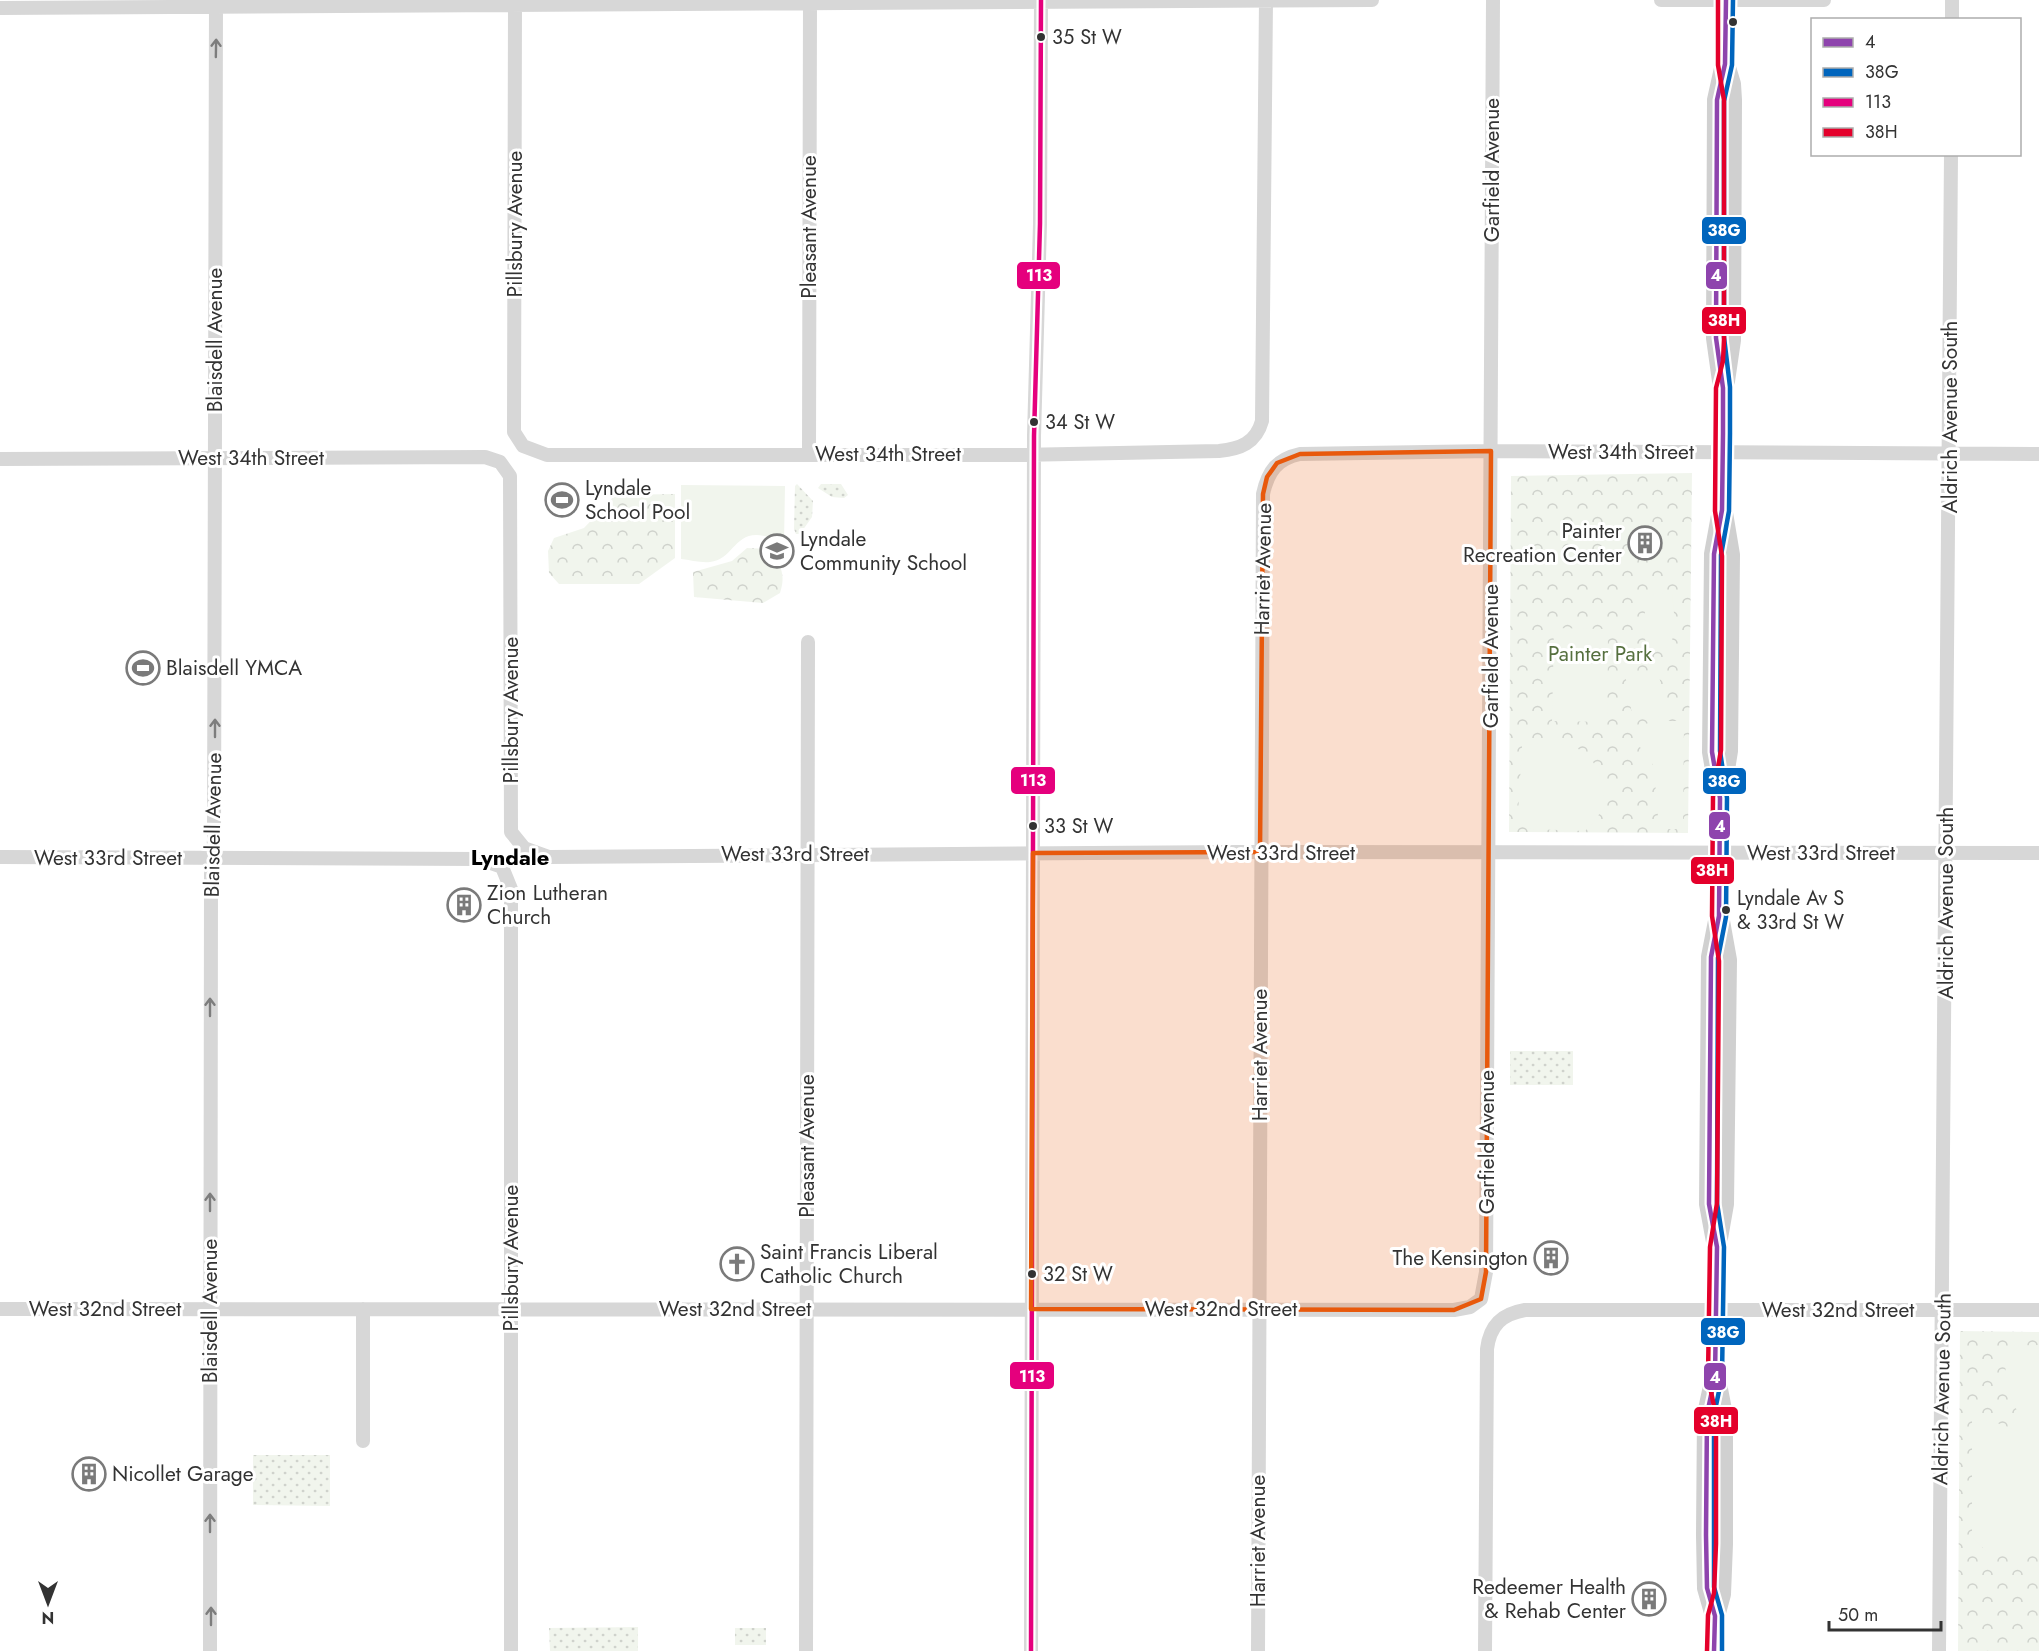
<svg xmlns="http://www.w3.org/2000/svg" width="2039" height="1651" font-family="Jost,sans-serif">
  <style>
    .grass { fill: url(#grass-dots) }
    .park { fill: url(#park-crowns) }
    .pitch { fill: #f1f5ed }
    .water { fill: #ddebf3 }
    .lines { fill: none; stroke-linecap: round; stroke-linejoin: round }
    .street { stroke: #d7d7d7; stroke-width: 14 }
    .secondary { stroke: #d0d0d0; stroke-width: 20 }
    .bus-1-casing { stroke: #fff; stroke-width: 9 }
    .bus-2-casing { stroke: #fff; stroke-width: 9 }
    .bus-3-casing { stroke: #fff; stroke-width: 9 }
    .bus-4-casing { stroke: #fff; stroke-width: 9 }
    .bus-1 { stroke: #8e44ad; stroke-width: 4.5 }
    .bus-2 { stroke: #0065bd; stroke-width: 4.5 }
    .bus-3 { stroke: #e5007d; stroke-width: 4.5 }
    .bus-4 { stroke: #e4002b; stroke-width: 4.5 }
    .oneway { stroke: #7d7d7d }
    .marked { fill: #e8590c; fill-opacity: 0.2; stroke: #e8590c; stroke-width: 4.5; stroke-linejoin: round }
    .bus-dot { fill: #333; stroke: #fff; stroke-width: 2 }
    .labels { text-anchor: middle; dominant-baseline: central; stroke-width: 6; stroke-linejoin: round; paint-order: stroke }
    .bus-label { font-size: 20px; fill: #333; stroke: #fff; text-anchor: start }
    .street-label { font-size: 21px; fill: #333; stroke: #fff }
    .poi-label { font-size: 21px; fill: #333; stroke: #fff; text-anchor: start }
    .park-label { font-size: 21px; fill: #56703f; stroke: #fff }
    .neighbourhood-label { font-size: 22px; font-weight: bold; fill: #000; stroke: #fff }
    .line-badge { stroke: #fff; stroke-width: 2 }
    .badge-label { font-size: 16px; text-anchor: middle; font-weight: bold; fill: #fff }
  </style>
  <defs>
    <pattern id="grass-dots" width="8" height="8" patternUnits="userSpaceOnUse" patternTransform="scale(1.5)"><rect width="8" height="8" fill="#f1f5ed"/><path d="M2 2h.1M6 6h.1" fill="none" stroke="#cfd2cc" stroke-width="1.8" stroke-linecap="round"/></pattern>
    <pattern id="park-crowns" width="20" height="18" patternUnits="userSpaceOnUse" patternTransform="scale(1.5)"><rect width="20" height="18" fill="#f1f5ed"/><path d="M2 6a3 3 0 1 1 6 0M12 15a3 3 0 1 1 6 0" fill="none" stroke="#cfd2cc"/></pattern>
  </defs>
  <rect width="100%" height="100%" fill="#fff"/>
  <path class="grass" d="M 797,484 L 813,501 L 812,517 L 800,534 L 796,534 L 794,529 L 795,486 Z
    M 821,484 L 841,484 L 848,495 L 844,498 L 832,497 L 818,488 Z
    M 1510,1051 L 1573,1051 L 1573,1085 L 1510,1085 Z
    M 253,1455 L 330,1455 L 330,1506 L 253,1505 Z
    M 638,1627 L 638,1651 L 550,1651 L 549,1628 Z
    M 735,1628 L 766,1628 L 766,1645 L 735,1645 Z"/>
  <path class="park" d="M 1692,473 L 1688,833 L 1509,832 L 1511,476 Z
    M 675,494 L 675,558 L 639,584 L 559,584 L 549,573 L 548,551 L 554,538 L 584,528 L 615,495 Z
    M 747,548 L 770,549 C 781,566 786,574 780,593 L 763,603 L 694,597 L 693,572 L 732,561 Z
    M 1960,1331 L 2039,1332 L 2039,1651 L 1958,1651 Z"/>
  <path class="pitch" d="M 681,485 L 785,486 L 784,544 C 734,517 738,560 710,562 C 701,563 690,560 681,559 Z
    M 1646,593 L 1672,594 L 1674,613 L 1671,614 L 1671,628 L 1674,628 L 1671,648 L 1646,647 L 1644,628 L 1646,628 L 1644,600 Z
    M 1554,628 L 1608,629 L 1607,722 L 1552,721 Z
    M 1658,669 L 1666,715 L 1633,720 L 1625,674 Z
    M 1663,721 L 1684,721 L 1683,829 L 1659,829 L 1654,769 L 1651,760 L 1643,754 L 1633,730 L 1637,725 Z
    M 1538,743 C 1551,744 1564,744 1576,748 C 1596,756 1606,783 1603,804 C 1601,815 1593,823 1585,831 L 1531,829 L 1518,815 L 1522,746 Z
    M 2039,1345 L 2039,1551 L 1986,1551 L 1972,1537 L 1972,1420 L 1992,1421 L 2036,1438 C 2011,1411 2005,1382 2004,1346 Z"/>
  <path class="water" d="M 550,487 L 575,487 L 575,513 L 550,513 Z"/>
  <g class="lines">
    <path class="street" d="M 515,0 L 514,432 L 523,446 L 547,455 L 1019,455 L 1219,451 C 1240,449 1256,443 1262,421 L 1266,0
      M 1661,0 L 1824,0
      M 0,8 L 1372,0
      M 1952,20 L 1952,0
      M 809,453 L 810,0
      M 0,459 L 485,457 L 500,462 L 510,476 L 511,832 L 524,848 L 549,857 L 1240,852 L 2039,853
      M 0,857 L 479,859 L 502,867 L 511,889 L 511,1651
      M 0,1309 L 1454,1310 L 1470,1307 L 1481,1299 L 1486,1272 L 1493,0
      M 363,1441 L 363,1309
      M 210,1651 L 211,874 L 214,840 L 216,0
      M 806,1651 L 808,642
      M 1031,1651 L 1034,436 L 1040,224 L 1041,0
      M 1258,1651 L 1263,494 C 1268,471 1277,459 1300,454 L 1491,451 L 2039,454
      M 1485,1651 L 1487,1349 C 1490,1325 1502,1314 1525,1310 L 2039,1310
      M 1939,1651 L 1951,154"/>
    <path class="secondary" d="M 1725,64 L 1731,84 L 1732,100 L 1731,340 L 1725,381
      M 1722,788 L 1728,751 L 1730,555 L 1723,513
      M 1718,1238 L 1724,1204 L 1727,960 L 1720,921
      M 1715,1616 L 1707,1588 L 1706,1535 L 1707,1414 L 1715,1377 L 1716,1290 L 1717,1247 L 1709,1204 L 1711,957 L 1719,916 L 1720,798 L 1712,752 L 1714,554 L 1722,510 L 1723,433 L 1723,388 L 1716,338 L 1717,100 L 1725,64 L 1726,0
      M 1714,1651 L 1715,1616 L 1721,1594 L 1723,1544 L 1723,1415 L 1716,1379"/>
    <defs>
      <path id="bus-1" d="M 1714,1651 L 1715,1616 L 1707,1588 L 1706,1535 L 1707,1414 L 1715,1377 L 1717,1247 L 1709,1204 L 1711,957 L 1719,916 L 1720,798 L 1712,752 L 1714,554 L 1722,510 L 1723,433 L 1723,388 L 1716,338 L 1717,100 L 1725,64 L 1726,0"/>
      <path id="bus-2" d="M 1722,1651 L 1722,1615 L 1714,1587 L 1714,1415 L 1722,1377 L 1724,1247 L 1717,1203 L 1718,958 L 1726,917 L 1727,798 L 1720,751 L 1721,555 L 1729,511 L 1730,433 L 1730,387 L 1724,337 L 1724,101 L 1732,65 L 1733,0"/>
      <path id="bus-3" d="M 1031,1651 L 1034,436 L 1040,224 L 1041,0"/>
      <path id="bus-4" d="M 1707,1651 L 1708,1615 L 1714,1593 L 1716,1544 L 1716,1416 L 1708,1377 L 1710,1247 L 1717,1203 L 1719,961 L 1712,916 L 1713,797 L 1721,750 L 1722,556 L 1715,511 L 1716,388 L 1723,361 L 1724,340 L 1724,100 L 1718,65 L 1718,0"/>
    </defs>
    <use href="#bus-1" class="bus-1-casing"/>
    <use href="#bus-2" class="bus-2-casing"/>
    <use href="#bus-3" class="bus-3-casing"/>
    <use href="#bus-4" class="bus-4-casing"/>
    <use href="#bus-1" class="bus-1"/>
    <use href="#bus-2" class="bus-2"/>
    <use href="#bus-3" class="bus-3"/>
    <use href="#bus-4" class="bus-4"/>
  </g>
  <defs><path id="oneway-shaft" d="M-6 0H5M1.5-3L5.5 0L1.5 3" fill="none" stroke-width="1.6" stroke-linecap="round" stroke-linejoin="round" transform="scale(1.5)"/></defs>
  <g class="oneway">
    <use href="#oneway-shaft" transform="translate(216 48) rotate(-89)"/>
    <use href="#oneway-shaft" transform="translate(215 728) rotate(-90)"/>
    <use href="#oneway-shaft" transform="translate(210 1007) rotate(-90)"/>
    <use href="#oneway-shaft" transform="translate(210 1202) rotate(-90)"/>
    <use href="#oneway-shaft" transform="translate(210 1523) rotate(-90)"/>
    <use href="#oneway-shaft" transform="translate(211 1616) rotate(-90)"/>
  </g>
  <path class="marked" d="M 1491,451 L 1486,1272 L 1481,1299 L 1454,1310 L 1031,1309 L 1033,853 L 1260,852 L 1263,494 L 1267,477 L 1277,463 L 1300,454 Z"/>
  <defs>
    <symbol id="stadium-ring" viewBox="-11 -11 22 22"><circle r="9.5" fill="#fff" stroke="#7a7a7a" stroke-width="1.5"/><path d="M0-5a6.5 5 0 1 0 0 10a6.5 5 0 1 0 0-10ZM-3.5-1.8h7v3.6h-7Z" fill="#7a7a7a"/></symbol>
    <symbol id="building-ring" viewBox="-11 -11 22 22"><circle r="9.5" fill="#fff" stroke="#7a7a7a" stroke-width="1.5"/><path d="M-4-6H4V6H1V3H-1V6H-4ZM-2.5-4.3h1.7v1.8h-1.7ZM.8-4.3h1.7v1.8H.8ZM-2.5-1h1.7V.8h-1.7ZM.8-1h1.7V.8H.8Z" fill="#7a7a7a"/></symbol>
    <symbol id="school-ring" viewBox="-11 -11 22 22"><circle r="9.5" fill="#fff" stroke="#7a7a7a" stroke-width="1.5"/><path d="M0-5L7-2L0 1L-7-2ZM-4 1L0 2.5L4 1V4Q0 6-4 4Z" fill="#7a7a7a"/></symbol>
    <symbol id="church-ring" viewBox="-11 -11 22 22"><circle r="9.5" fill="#fff" stroke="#7a7a7a" stroke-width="1.5"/><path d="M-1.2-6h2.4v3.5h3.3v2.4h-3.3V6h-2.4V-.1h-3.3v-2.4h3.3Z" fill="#7a7a7a"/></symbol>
  </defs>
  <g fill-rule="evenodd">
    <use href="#stadium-ring" x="543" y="481" width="38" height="38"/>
    <use href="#building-ring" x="1626" y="524" width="38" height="38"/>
    <use href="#school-ring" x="758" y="532" width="38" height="38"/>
    <use href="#stadium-ring" x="124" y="649" width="38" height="38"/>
    <use href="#building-ring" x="445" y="886" width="38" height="38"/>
    <use href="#building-ring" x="1532" y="1239" width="38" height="38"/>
    <use href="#church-ring" x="718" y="1245" width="38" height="38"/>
    <use href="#building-ring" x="70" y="1455" width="38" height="38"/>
    <use href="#building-ring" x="1630" y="1580" width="38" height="38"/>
  </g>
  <g class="bus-dot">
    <circle cx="1733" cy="22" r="5"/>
    <circle cx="1041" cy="37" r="5"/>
    <circle cx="1034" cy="422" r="5"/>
    <circle cx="1033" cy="826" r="5"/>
    <circle cx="1726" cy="910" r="5"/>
    <circle cx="1032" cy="1274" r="5"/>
  </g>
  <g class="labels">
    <g class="bus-label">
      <text x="1052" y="37">35 St W</text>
      <text x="1045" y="422">34 St W</text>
      <text x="1044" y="826">33 St W</text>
      <text x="1737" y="898">Lyndale Av S<tspan x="1737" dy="24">&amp; 33rd St W</tspan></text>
      <text x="1043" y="1274">32 St W</text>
    </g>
    <g class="street-label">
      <text transform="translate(1492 170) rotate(-90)">Garfield Avenue</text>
      <text transform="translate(515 224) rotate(-90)">Pillsbury Avenue</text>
      <text transform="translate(809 227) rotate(-90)">Pleasant Avenue</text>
      <text transform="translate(215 340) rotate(-90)">Blaisdell Avenue</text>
      <text transform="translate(1950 417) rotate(-90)">Aldrich Avenue South</text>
      <text x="1621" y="452">West 34th Street</text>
      <text x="888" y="454">West 34th Street</text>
      <text x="251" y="458">West 34th Street</text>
      <text transform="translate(1263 569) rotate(-89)">Harriet Avenue</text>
      <text transform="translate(1491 656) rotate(-90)">Garfield Avenue</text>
      <text transform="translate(511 710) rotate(-90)">Pillsbury Avenue</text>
      <text transform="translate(213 825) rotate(-89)">Blaisdell Avenue</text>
      <text x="1281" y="853">West 33rd Street</text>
      <text x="1821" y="853">West 33rd Street</text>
      <text x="795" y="854">West 33rd Street</text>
      <text x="108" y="858">West 33rd Street</text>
      <text transform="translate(1946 903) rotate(-90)">Aldrich Avenue South</text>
      <text transform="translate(1260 1055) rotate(-90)">Harriet Avenue</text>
      <text transform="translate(1487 1142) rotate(-90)">Garfield Avenue</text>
      <text transform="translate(807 1146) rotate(-90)">Pleasant Avenue</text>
      <text transform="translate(511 1258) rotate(-90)">Pillsbury Avenue</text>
      <text x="105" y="1309">West 32nd Street</text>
      <text x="735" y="1309">West 32nd Street</text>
      <text x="1221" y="1309">West 32nd Street</text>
      <text x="1838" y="1310">West 32nd Street</text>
      <text transform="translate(210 1311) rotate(-90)">Blaisdell Avenue</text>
      <text transform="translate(1942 1389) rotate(-89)">Aldrich Avenue South</text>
      <text transform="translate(1258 1541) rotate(-90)">Harriet Avenue</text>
    </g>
    <g class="poi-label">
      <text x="585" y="488">Lyndale<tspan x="585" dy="24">School Pool</tspan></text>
      <text x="1622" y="531" text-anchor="end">Painter<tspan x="1622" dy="24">Recreation Center</tspan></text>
      <text x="800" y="539">Lyndale<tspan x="800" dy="24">Community School</tspan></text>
      <text x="166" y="668">Blaisdell YMCA</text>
      <text x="487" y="893">Zion Lutheran<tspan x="487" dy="24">Church</tspan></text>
      <text x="760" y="1252">Saint Francis Liberal<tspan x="760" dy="24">Catholic Church</tspan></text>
      <text x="1528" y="1258" text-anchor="end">The Kensington</text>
      <text x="112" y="1474">Nicollet Garage</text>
      <text x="1626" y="1587" text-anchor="end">Redeemer Health<tspan x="1626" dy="24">&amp; Rehab Center</tspan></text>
    </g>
    <g class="park-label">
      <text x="1600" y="654">Painter Park</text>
    </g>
    <g class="neighbourhood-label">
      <text x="510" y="857">Lyndale</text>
    </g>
  </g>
  <g class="line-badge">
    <rect x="1701" y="216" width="46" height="29" rx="6" fill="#0065bd"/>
    <rect x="1016" y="261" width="45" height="29" rx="6" fill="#e5007d"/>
    <rect x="1705" y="261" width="23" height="29" rx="6" fill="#8e44ad"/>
    <rect x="1701" y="306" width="46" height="29" rx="6" fill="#e4002b"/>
    <rect x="1010" y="766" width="46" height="29" rx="6" fill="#e5007d"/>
    <rect x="1702" y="767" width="45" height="28" rx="6" fill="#0065bd"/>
    <rect x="1708" y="811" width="23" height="29" rx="6" fill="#8e44ad"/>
    <rect x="1690" y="856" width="45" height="29" rx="6" fill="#e4002b"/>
    <rect x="1700" y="1317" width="46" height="29" rx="6" fill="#0065bd"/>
    <rect x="1009" y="1361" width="46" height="29" rx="6" fill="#e5007d"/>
    <rect x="1703" y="1362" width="24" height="29" rx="6" fill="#8e44ad"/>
    <rect x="1693" y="1406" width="46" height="29" rx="6" fill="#e4002b"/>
  </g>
  <g class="badge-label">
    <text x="1724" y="236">38G</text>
    <text x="1039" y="281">113</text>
    <text x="1716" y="281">4</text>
    <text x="1724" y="326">38H</text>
    <text x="1033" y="786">113</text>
    <text x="1724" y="787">38G</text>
    <text x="1720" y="832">4</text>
    <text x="1712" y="876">38H</text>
    <text x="1723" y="1338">38G</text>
    <text x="1032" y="1382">113</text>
    <text x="1715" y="1383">4</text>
    <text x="1716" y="1427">38H</text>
  </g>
  <rect x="1811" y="18" width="210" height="138" fill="#ffffff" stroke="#adadad" stroke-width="1.5"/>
  <rect x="1823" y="38" width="30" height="9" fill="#8e44ad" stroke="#adadad" stroke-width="1.5"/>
  <text x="1865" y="48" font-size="18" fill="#333333">4</text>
  <rect x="1823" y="68" width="30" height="9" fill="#0065bd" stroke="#adadad" stroke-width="1.5"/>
  <text x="1865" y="78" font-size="18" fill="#333333">38G</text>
  <rect x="1823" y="98" width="30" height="9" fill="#e5007d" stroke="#adadad" stroke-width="1.5"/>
  <text x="1865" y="108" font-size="18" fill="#333333">113</text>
  <rect x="1823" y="128" width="30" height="9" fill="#e4002b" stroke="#adadad" stroke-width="1.5"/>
  <text x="1865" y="138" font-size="18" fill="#333333">38H</text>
  <g transform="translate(48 1603) rotate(180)" stroke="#ffffff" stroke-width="4.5" paint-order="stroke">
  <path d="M0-4.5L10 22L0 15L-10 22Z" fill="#333333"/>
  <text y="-9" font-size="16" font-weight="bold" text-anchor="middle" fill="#333333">N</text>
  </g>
  <path d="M1829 1621v9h112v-9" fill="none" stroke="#333333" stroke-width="3"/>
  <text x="1838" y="1621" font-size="18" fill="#333333" stroke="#ffffff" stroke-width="4.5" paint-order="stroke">50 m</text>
</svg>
